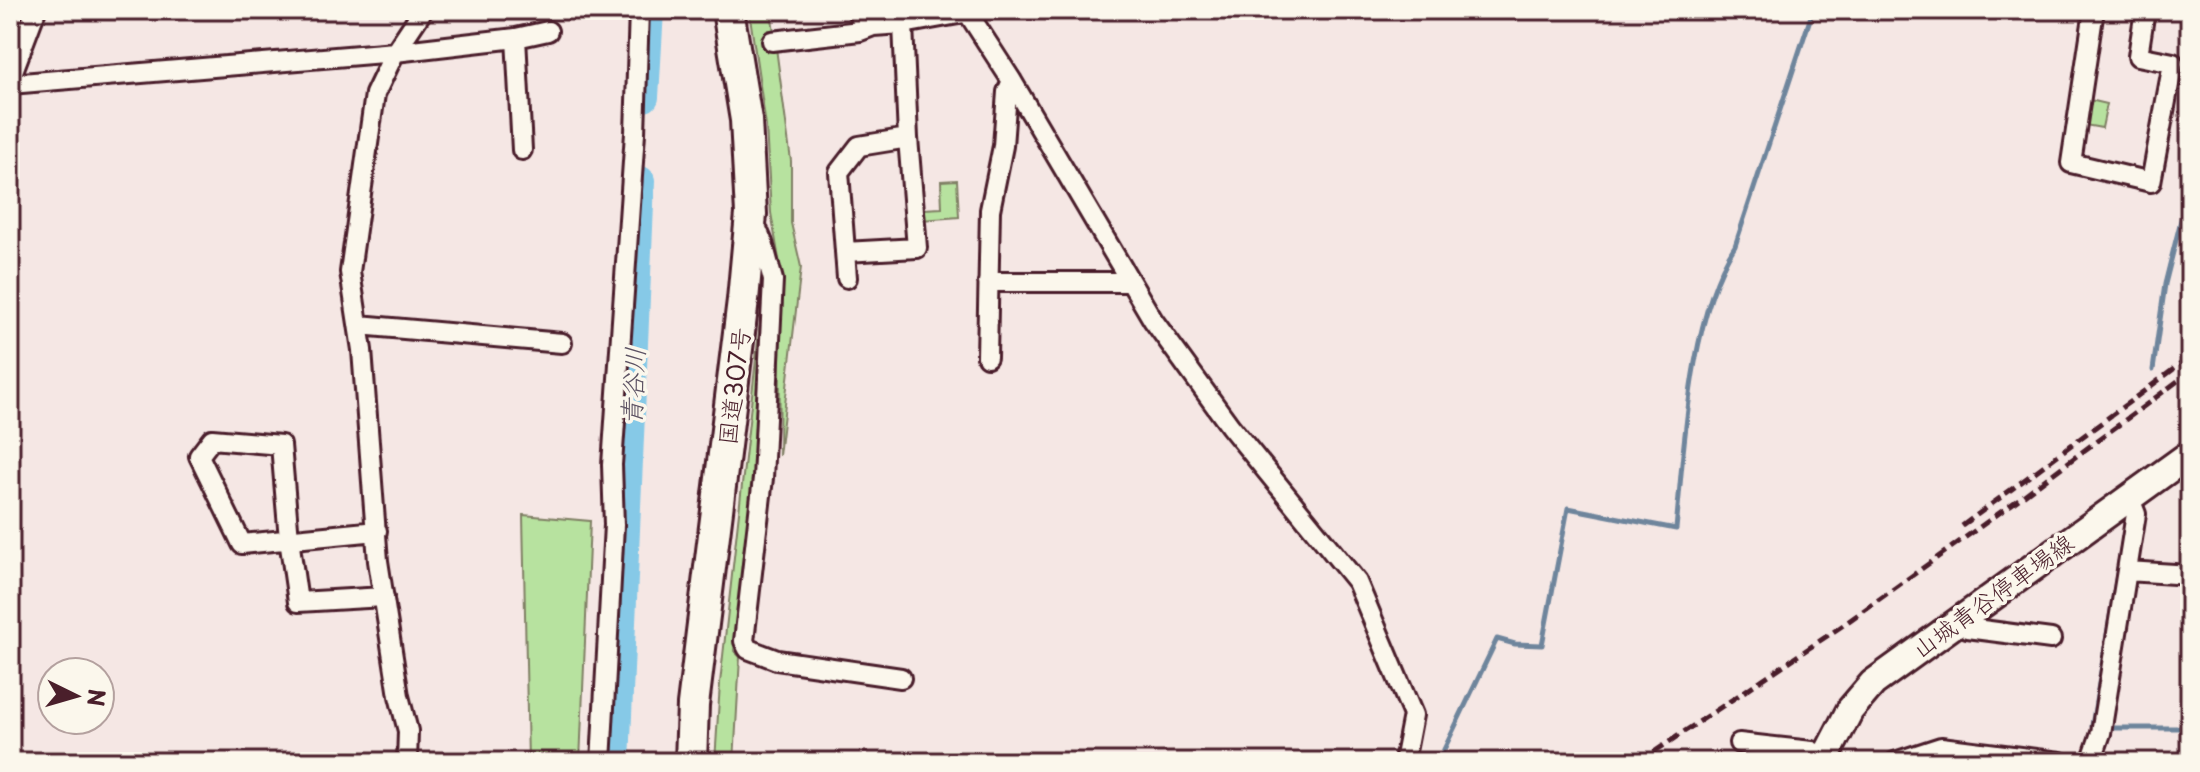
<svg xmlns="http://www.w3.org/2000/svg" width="2200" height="772" font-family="'Playpen Sans','Klee One',sans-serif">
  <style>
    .green { fill: #b7e29f; stroke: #808065; stroke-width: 2 }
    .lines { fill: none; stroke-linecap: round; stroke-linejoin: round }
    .stream { stroke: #6e859c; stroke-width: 5 }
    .river { stroke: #86c9e7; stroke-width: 30 }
    .minor-casing { stroke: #4a1f2b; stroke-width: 24 }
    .secondary-casing { stroke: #4a1f2b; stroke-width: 32 }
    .trunk-casing { stroke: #4a1f2b; stroke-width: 36 }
    .minor { stroke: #fbf7ec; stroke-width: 18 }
    .secondary { stroke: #fbf7ec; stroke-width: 26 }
    .trunk { stroke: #fbf7ec; stroke-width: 30 }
    .rail { stroke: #4a1f2b; stroke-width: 5; stroke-dasharray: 12 6; stroke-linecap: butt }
    .labels { text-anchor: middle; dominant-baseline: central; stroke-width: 7; stroke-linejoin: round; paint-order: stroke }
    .street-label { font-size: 24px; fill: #4a1f2b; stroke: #fbf7ec }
    .water-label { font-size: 26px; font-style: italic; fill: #5c5263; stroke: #fbf7ec }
  </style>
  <rect width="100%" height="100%" fill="#f5e7e4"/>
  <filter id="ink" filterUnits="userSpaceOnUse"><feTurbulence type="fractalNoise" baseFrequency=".0125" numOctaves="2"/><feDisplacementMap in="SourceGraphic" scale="16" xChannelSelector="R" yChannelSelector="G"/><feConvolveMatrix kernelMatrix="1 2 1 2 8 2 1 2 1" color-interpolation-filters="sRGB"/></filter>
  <g filter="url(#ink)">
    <path class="green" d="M 749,10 L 771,10 L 791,161 L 791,223 L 801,267 L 779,456 L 781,271 L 771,213 L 766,126 Z
      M 2090,100 L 2107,104 L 2102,128 L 2085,125 Z
      M 957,180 L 959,217 L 922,220 L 923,209 L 942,208 L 941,181 Z
      M 765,278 L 754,486 L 734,651 L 740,657 L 734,762 L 715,762 L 720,683 Z
      M 523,515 L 590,521 L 580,762 L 528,762 Z"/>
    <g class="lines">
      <path class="stream" d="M 2153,370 L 2165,284 L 2190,184
        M 2092,726 L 2126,520
        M 2115,728 L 2190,728
        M 1438,762 L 1497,639 L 1515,644 L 1542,645 L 1568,508 L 1676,529 C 1684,447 1690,314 1735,246 L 1813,10"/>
      <path class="river" d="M 644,97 L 649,10
        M 615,762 L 640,181"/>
      <defs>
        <path id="minor" d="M 856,10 L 861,18 L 873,26
          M 966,10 L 1012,81 L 1153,320 L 1230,426 L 1357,582 L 1413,715 L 1404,762
          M 2094,10 L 2071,163 L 2151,182 L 2173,63 L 2138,56 L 2145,10
          M 516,38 L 522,150
          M 772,41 L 860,31 L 873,26 L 903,24 L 981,10
          M 10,79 L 36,10
          M 10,84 L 395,52 L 516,38 L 548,31
          M 755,224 L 763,243 L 773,280 L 763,478 L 744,641 L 748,649 L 777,660 L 901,678
          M 845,252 L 917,248 L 908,138 L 903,24
          M 847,278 L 839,172 L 859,146 L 908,138
          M 988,282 L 1130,282
          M 359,325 L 562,343
          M 987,357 L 990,210 L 1003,146 L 1007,92 L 1012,81
          M 377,531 L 242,544 L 199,456 L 212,439 L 281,445 L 289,539 L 298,602 L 384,597
          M 2127,571 L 2190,575
          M 1956,621 L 1967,628 L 2051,639
          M 1739,743 L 1812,751 L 1824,757
          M 407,762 L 408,731 L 399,696 L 378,561 L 362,350 L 350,272 L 375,94 L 395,52 L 423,10
          M 601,762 L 614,525 L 612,465 L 635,133 L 639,10
          M 1895,762 L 1941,747 L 2060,762
          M 2091,762 L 2101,733 L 2136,514 L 2129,496"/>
        <path id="secondary" d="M 1823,762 L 1850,710 L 1873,683 L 2190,454"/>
        <path id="trunk" d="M 691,762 L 693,705 L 743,300 L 751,214 L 746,120 L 728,10"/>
      </defs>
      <use href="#minor" class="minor-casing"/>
      <use href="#secondary" class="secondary-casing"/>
      <use href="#trunk" class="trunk-casing"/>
      <use href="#minor" class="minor"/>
      <use href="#secondary" class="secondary"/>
      <use href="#trunk" class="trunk"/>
      <path class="rail" d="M 1962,526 L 2190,357
        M 1639,762 L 1839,628 L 2012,504 L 2190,372"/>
    </g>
  </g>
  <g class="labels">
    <g class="street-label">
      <text transform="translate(733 386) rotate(-83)">国道307号</text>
      <text transform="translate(1992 595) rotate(-36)">山城青谷停車場線</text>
    </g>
    <g class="water-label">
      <text transform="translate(632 386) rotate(-87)">青谷川</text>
    </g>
  </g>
  <rect width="2200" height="772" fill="none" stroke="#fbf7ec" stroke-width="40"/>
  <rect x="20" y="20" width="2160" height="732" fill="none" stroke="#4a1f2b" stroke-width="3" filter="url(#ink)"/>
  <g transform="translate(76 696) rotate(95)"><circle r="38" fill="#fbf7ec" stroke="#b4a19f" stroke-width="2"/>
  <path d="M0-6L14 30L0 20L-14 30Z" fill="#4a1f2b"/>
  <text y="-12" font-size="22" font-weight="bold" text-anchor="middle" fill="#4a1f2b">N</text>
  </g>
</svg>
